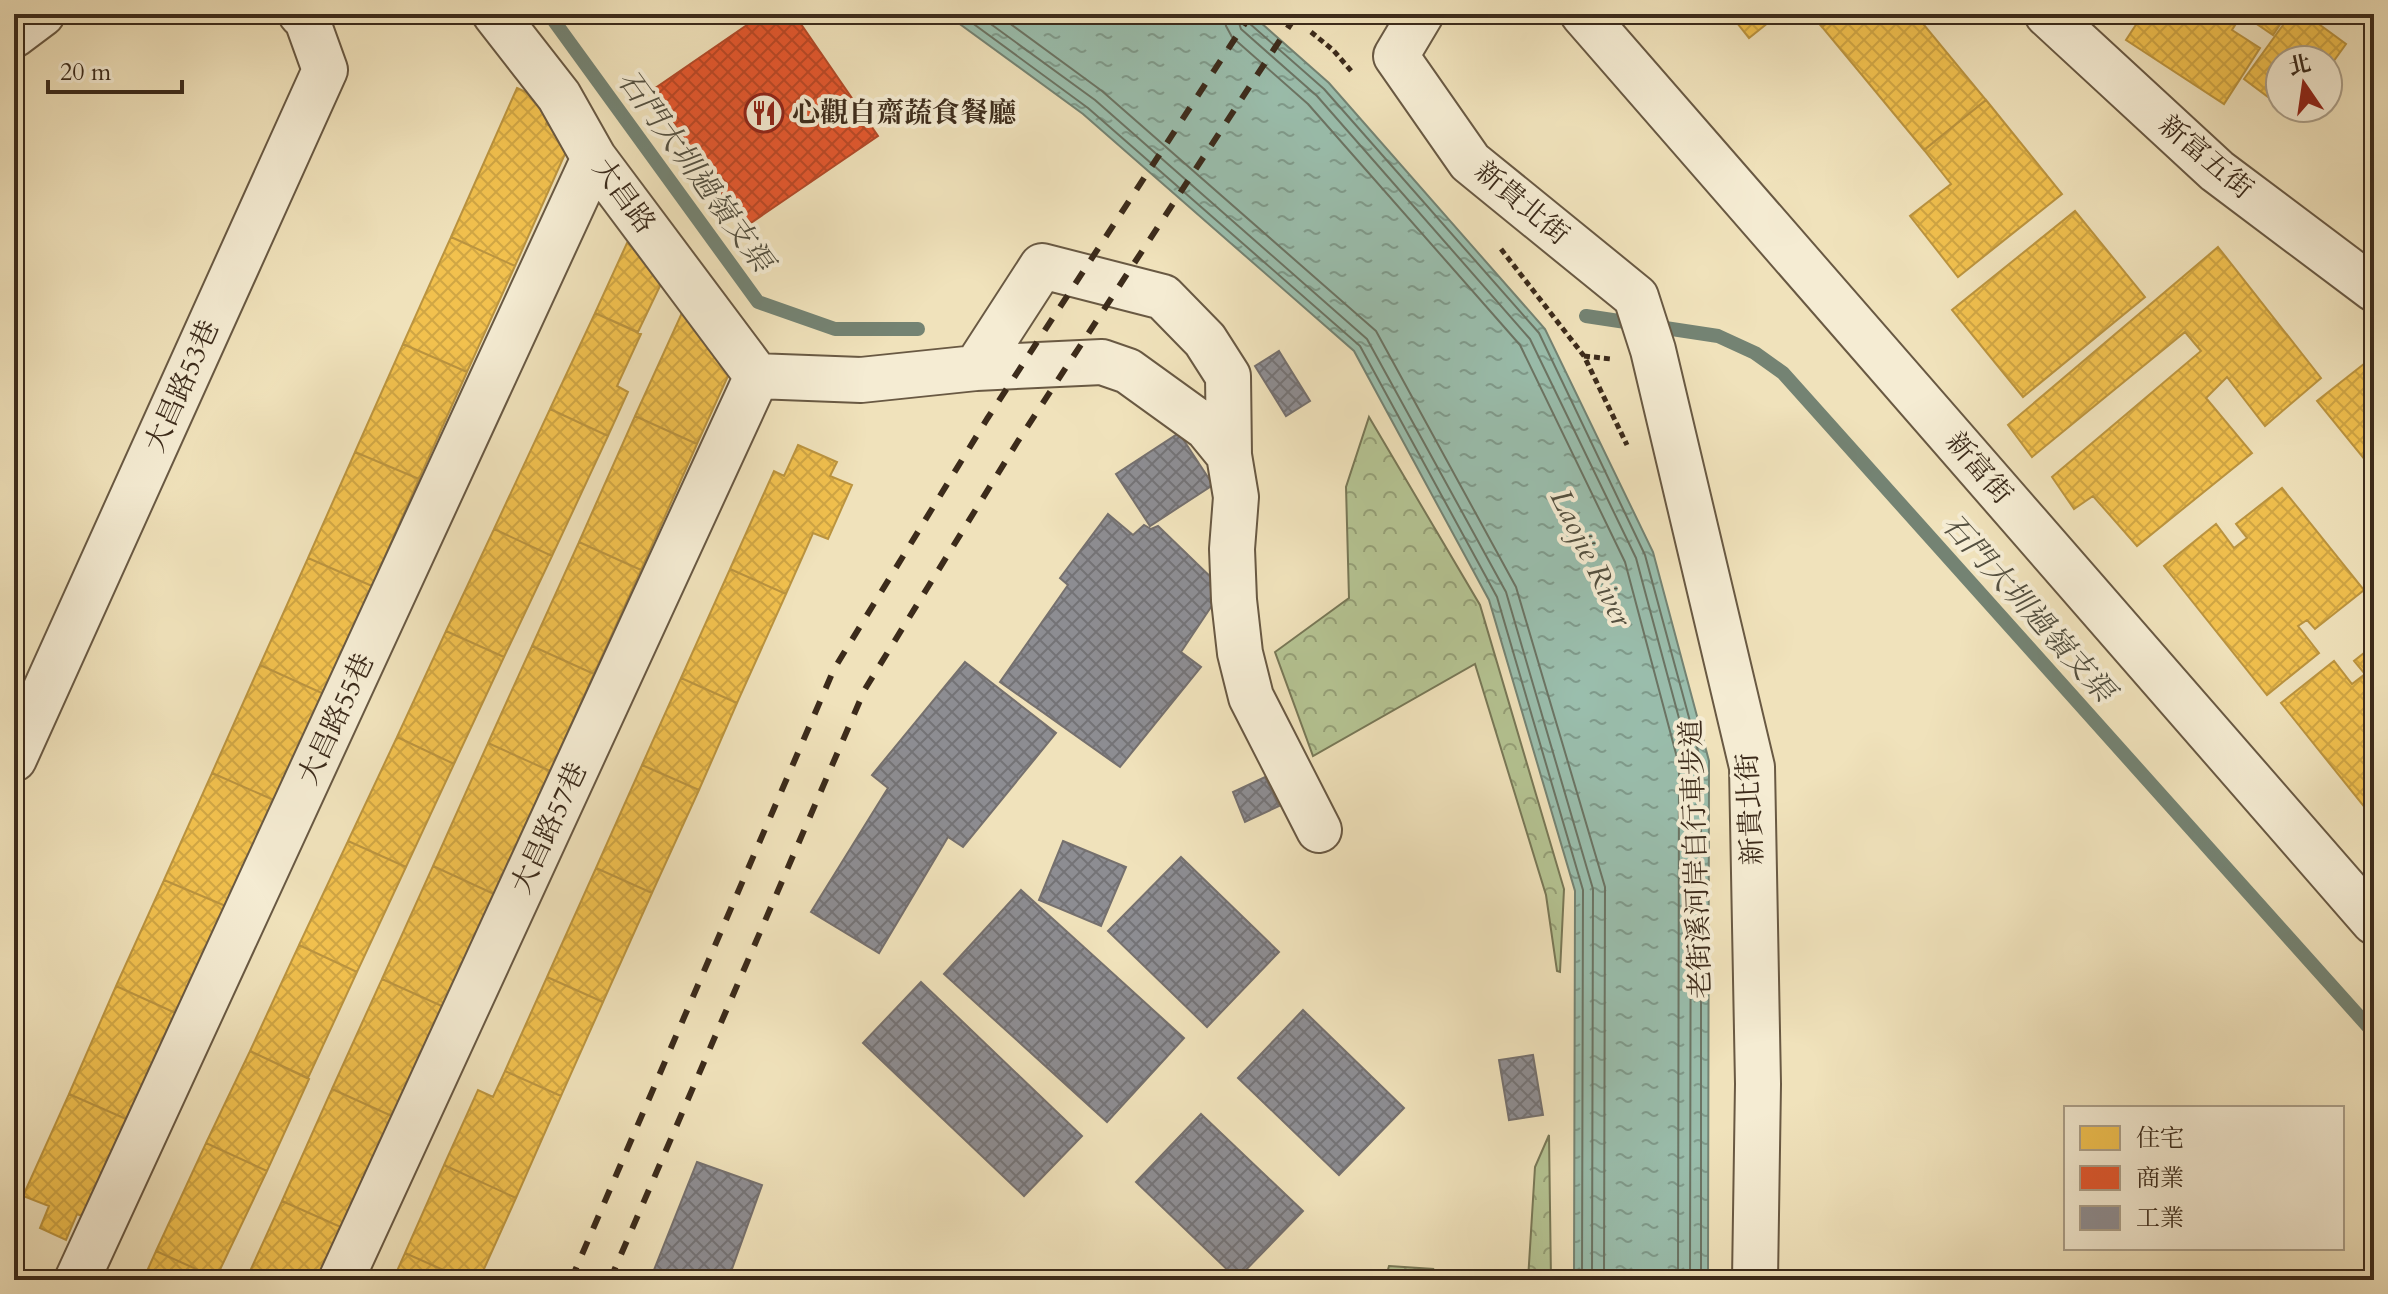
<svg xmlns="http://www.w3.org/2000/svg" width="2388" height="1294" font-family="Cardo,'Noto Serif TC',serif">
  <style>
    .forest { fill: url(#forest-crowns); stroke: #787857; stroke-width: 2 }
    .water { fill: url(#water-ripples); stroke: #748373; stroke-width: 2 }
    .homes { fill: url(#homes-cross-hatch); stroke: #bb943f; stroke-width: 2 }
    .shops { fill: url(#shops-cross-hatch); stroke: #b24a28; stroke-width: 2 }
    .industry { fill: url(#industry-cross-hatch); stroke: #75706e; stroke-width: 2 }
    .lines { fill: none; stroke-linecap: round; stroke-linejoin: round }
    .shore { stroke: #6b7464; stroke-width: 2 }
    .stream { stroke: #748373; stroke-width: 14 }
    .minor-casing { stroke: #695943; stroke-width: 48 }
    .path { stroke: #3c2b1b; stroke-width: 5; stroke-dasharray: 6 4; stroke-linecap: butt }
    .minor { stroke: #f5ecd3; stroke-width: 44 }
    .rail { stroke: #3c2b1b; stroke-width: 6; stroke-dasharray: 14 14; stroke-linecap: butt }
    .labels { text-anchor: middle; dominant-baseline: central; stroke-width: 8; stroke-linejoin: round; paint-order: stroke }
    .poi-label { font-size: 28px; font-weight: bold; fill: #3c2b1b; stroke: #f5ecd3; text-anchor: start }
    .street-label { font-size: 28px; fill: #3c2b1b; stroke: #f5ecd3 }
    .water-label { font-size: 30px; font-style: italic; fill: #545040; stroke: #f5ecd3 }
  </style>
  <defs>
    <pattern id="forest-crowns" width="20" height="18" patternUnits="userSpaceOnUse" patternTransform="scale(2)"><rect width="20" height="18" fill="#b5c493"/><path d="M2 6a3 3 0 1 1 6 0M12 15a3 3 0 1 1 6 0" fill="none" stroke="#949f77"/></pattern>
    <pattern id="water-ripples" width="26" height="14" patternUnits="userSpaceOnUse" patternTransform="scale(2)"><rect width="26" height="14" fill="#9abead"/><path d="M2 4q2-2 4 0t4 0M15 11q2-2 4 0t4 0" fill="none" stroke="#7f9b8c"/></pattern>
    <pattern id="homes-cross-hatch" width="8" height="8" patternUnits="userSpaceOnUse" patternTransform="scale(2)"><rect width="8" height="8" fill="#f2c14e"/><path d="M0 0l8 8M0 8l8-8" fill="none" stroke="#d0a644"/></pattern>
    <pattern id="shops-cross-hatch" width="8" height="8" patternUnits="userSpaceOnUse" patternTransform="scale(2)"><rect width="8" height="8" fill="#e4572e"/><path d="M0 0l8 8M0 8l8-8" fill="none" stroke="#ba4826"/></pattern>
    <pattern id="industry-cross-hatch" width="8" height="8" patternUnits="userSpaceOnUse" patternTransform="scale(2)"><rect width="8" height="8" fill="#8d8d92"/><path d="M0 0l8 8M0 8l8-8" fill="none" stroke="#747376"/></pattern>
  </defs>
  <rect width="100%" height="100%" fill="#f0e2bb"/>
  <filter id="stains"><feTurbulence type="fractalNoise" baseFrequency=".0025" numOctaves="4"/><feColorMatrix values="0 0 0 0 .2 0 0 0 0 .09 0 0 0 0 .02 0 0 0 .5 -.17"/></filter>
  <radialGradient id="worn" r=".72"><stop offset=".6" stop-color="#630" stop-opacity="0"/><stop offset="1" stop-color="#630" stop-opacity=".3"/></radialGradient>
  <path class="forest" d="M 1369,417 L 1480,605 L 1564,889 L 1560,972 L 1557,971 L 1546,895 L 1475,664 L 1313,756 L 1275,652 L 1349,598 L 1346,487 Z
    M 1549,1135 L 1551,1280 L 1528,1280 L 1535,1167 Z
    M 1389,1266 L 1433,1269 L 1429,1280 L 1385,1280 Z"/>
  <path class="water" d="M 946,14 L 1251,14 L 1329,83 L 1545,329 L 1653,552 L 1709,761 L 1708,1280 L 1574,1280 L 1575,891 L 1489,600 L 1354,351 L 1083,114 Z"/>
  <path class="homes" d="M 1730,14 L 1779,14 L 1749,38 Z
    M 1811,14 L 1838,14 L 1822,27 Z
    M 1838,14 L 1915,14 L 1986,100 L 1924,150 L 1822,27 Z
    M 2143,14 L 2287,14 L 2273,35 L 2242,14 L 2232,30 L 2260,48 L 2224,104 L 2126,40 Z
    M 2291,14 L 2305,14 L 2346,44 L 2328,69 L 2328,60 L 2280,60 L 2280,106 L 2244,79 Z
    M 517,88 L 554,105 L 546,124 L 573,136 L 515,266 L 451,237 Z
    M 1986,100 L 2062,194 L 1958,277 L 1910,216 L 1951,184 L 1924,150 Z
    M 2283,108 L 2300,108 L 2294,116 Z
    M 2075,211 L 2145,297 L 2023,397 L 1952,310 Z
    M 451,237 L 515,266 L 467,372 L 403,344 Z
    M 627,243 L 671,263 L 638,332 L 595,313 Z
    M 2218,247 L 2321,378 L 2265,426 L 2227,377 L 2206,398 L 2252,453 L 2137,546 L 2093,496 L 2074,509 L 2052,477 L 2201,351 L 2185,332 L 2032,457 L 2008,425 Z
    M 686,304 L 743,343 L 697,444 L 635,416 Z
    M 595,313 L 641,334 L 617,386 L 628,392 L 608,436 L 550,409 Z
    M 403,344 L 467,372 L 419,479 L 355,452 Z
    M 2374,356 L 2374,471 L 2317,401 Z
    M 550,409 L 608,436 L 552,556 L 494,529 Z
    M 635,416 L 697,444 L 641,570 L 579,542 Z
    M 798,445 L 837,462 L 830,476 L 852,485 L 828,539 L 813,533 L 786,594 L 730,569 L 774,471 L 784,476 Z
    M 355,452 L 419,479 L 372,586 L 308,558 Z
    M 2282,488 L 2364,590 L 2315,629 L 2307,620 L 2298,626 L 2319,653 L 2267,695 L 2164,566 L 2216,524 L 2234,548 L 2247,538 L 2236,524 Z
    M 494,529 L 552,556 L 504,657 L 446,631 Z
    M 579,542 L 641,570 L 594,674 L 532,646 Z
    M 308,558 L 372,586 L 324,694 L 260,665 Z
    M 730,569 L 786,594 L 737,703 L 681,678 Z
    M 446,631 L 504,657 L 454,764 L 397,737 Z
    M 2374,645 L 2374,819 L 2281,703 L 2334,661 L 2352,684 L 2365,674 L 2354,661 Z
    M 532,646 L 594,674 L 550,771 L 488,743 Z
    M 260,665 L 324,694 L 276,801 L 212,773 Z
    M 681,678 L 737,703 L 699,790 L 642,765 Z
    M 397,737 L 454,764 L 406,867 L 348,841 Z
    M 488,743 L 550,771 L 494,894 L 433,866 Z
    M 642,765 L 699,790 L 652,893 L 596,868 Z
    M 212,773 L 276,801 L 228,907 L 164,880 Z
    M 348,841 L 406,867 L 357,972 L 299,945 Z
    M 433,866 L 494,894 L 444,1007 L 382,979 Z
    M 596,868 L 652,893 L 603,1002 L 547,977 Z
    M 164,880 L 228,907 L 180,1015 L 116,986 Z
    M 299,945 L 357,972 L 308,1078 L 250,1051 Z
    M 547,977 L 603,1002 L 561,1096 L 505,1071 Z
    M 382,979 L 444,1007 L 394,1117 L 332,1089 Z
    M 116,986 L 180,1015 L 133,1122 L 69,1094 Z
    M 250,1051 L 309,1079 L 267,1171 L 206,1143 Z
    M 505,1071 L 561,1096 L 516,1198 L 444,1165 L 478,1090 L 493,1097 Z
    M 332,1089 L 394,1117 L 343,1228 L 282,1201 Z
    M 69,1094 L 133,1122 L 89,1219 L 77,1214 L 66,1240 L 40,1228 L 49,1206 L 23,1196 Z
    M 206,1143 L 267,1171 L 216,1278 L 156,1251 Z
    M 444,1165 L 516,1198 L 479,1280 L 466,1280 L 405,1253 Z
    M 282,1201 L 343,1228 L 320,1280 L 246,1280 Z
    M 156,1251 L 216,1278 L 215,1280 L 143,1280 Z
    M 405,1253 L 466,1280 L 393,1280 Z"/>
  <path class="shops" d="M 763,14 L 794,14 L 878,136 L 745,227 L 651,91 Z"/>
  <path class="industry" d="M 1279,351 L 1310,401 L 1286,416 L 1255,366 Z
    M 1179,433 L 1213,485 L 1150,526 L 1116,474 Z
    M 1108,514 L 1133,535 L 1144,525 L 1151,529 L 1158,526 L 1223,589 L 1181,652 L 1201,667 L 1120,767 L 1000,682 L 1068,585 L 1060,578 Z
    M 965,662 L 1056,733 L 963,847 L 948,837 L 879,953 L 811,912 L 888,788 L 872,775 Z
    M 1265,777 L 1279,806 L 1245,822 L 1233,792 Z
    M 1063,841 L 1126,867 L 1101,926 L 1039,900 Z
    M 1181,857 L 1279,952 L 1207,1027 L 1108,931 Z
    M 1021,890 L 1184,1038 L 1107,1122 L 944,974 Z
    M 921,982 L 1082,1136 L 1024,1196 L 863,1043 Z
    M 1303,1010 L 1404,1108 L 1339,1175 L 1238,1078 Z
    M 1533,1055 L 1543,1115 L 1509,1120 L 1499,1060 Z
    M 1201,1114 L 1303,1211 L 1237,1279 L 1136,1182 Z
    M 697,1162 L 762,1185 L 728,1280 L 650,1280 Z"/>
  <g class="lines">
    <path class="shore" d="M 960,14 L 1088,108 L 1360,346 L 1497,597 L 1583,890 L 1582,1280
      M 977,14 L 1095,100 L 1367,339 L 1506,592 L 1593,889 L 1592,1280
      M 997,14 L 1102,91 L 1376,331 L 1516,587 L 1605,887 L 1604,1280
      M 1224,14 L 1226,26 L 1232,37 L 1308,104 L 1520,345 L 1625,562 L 1679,765 L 1678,1280
      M 1236,14 L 1241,29 L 1317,96 L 1530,339 L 1636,558 L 1691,763 L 1690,1280
      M 1246,14 L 1249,23 L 1324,89 L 1539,333 L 1645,555 L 1701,762 L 1701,1280"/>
    <path class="stream" d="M 549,14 L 758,302 L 835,329 L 918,329
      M 1586,316 L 1718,336 L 1755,353 L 1783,373 L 2374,1033"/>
    <defs>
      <path id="minor" d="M 495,14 L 559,96 L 594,158 L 757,376
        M 1421,14 L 1396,56 L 1470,162 L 1636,297 L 1653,350 L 1752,767 L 1758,1084 L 1755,1280
        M 1583,14 L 2374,922
        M 2047,14 L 2217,171 L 2374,289
        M 14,35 L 42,14
        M 976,368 L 1042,266 L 1163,297 L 1205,340 L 1228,376 L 1229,455
        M 757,376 L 861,380 L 976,368 L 1102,362 L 1128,371 L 1207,428 L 1229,455 L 1236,497 L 1232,549 L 1234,600 L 1240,653 L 1251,697 L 1319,830
        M 14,759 L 325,70 L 307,20 L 301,14
        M 77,1280 L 594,158
        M 341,1280 L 757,376"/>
    </defs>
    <use href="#minor" class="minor-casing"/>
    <path class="path" d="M 1311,32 L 1333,50 L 1353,73
      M 1501,249 L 1584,356 L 1627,445
      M 1584,356 L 1611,359"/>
    <use href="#minor" class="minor"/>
    <path class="rail" d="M 571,1280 L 834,669 L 987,419 L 1251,14
      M 610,1280 L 865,689 L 1018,441 L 1297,14"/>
  </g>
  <defs>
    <symbol id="restaurant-ring" viewBox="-11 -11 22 22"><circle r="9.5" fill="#f5ecd3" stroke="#8f2418" stroke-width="1.5"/><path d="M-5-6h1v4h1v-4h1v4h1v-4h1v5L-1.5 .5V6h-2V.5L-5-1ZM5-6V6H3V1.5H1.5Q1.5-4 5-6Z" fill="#8f2418"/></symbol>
  </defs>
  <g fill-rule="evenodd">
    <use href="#restaurant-ring" x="742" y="91" width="44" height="44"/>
  </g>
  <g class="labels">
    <g class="poi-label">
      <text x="792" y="113">心觀自齋蔬食餐廳</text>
    </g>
    <g class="street-label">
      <text transform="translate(2206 157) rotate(40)">新富五街</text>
      <text transform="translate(624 196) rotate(54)">大昌路</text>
      <text transform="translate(1522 203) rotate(40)">新貴北街</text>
      <text transform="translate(182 386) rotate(-66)">大昌路53巷</text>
      <text transform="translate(1979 468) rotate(49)">新富街</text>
      <text transform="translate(336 719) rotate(-65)">大昌路55巷</text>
      <text transform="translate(1750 809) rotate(-93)">新貴北街</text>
      <text transform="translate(549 828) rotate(-65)">大昌路57巷</text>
      <text transform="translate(1696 859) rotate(-92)">老街溪河岸自行車步道</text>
    </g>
    <g class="water-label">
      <text transform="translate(695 171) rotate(54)">石門大圳過嶺支渠</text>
      <text transform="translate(1591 558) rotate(64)">Laojie River</text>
      <text transform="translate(2028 608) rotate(48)">石門大圳過嶺支渠</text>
    </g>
  </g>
  <rect width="2388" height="1294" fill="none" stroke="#f0e2bb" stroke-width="48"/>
  <rect x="16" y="16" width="2356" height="1262" fill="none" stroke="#3c2b1b" stroke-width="4"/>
  <rect x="24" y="24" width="2340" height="1246" fill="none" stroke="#3c2b1b" stroke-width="2"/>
  <rect x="2064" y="1106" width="280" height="144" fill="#f5ecd3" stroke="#ab9f89" stroke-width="2"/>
  <rect x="2080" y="1126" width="40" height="24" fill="#f2c14e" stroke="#ab9f89" stroke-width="2"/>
  <text x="2136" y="1146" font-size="24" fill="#3c2b1b">住宅</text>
  <rect x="2080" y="1166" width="40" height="24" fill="#e4572e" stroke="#ab9f89" stroke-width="2"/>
  <text x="2136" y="1186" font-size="24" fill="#3c2b1b">商業</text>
  <rect x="2080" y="1206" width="40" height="24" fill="#8d8d92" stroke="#ab9f89" stroke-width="2"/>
  <text x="2136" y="1226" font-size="24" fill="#3c2b1b">工業</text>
  <g transform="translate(2304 84) rotate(347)"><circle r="38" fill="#f5ecd3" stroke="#ab9f89" stroke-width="2"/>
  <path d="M0-6L14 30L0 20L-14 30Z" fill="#8f2418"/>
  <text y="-12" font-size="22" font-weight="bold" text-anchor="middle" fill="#3c2b1b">北</text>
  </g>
  <path d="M48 80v12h134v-12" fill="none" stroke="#3c2b1b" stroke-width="4"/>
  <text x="60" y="80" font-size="24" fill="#3c2b1b" stroke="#f5ecd3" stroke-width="6" paint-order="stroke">20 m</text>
  <rect width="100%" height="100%" filter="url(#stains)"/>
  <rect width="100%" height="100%" fill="url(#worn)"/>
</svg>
